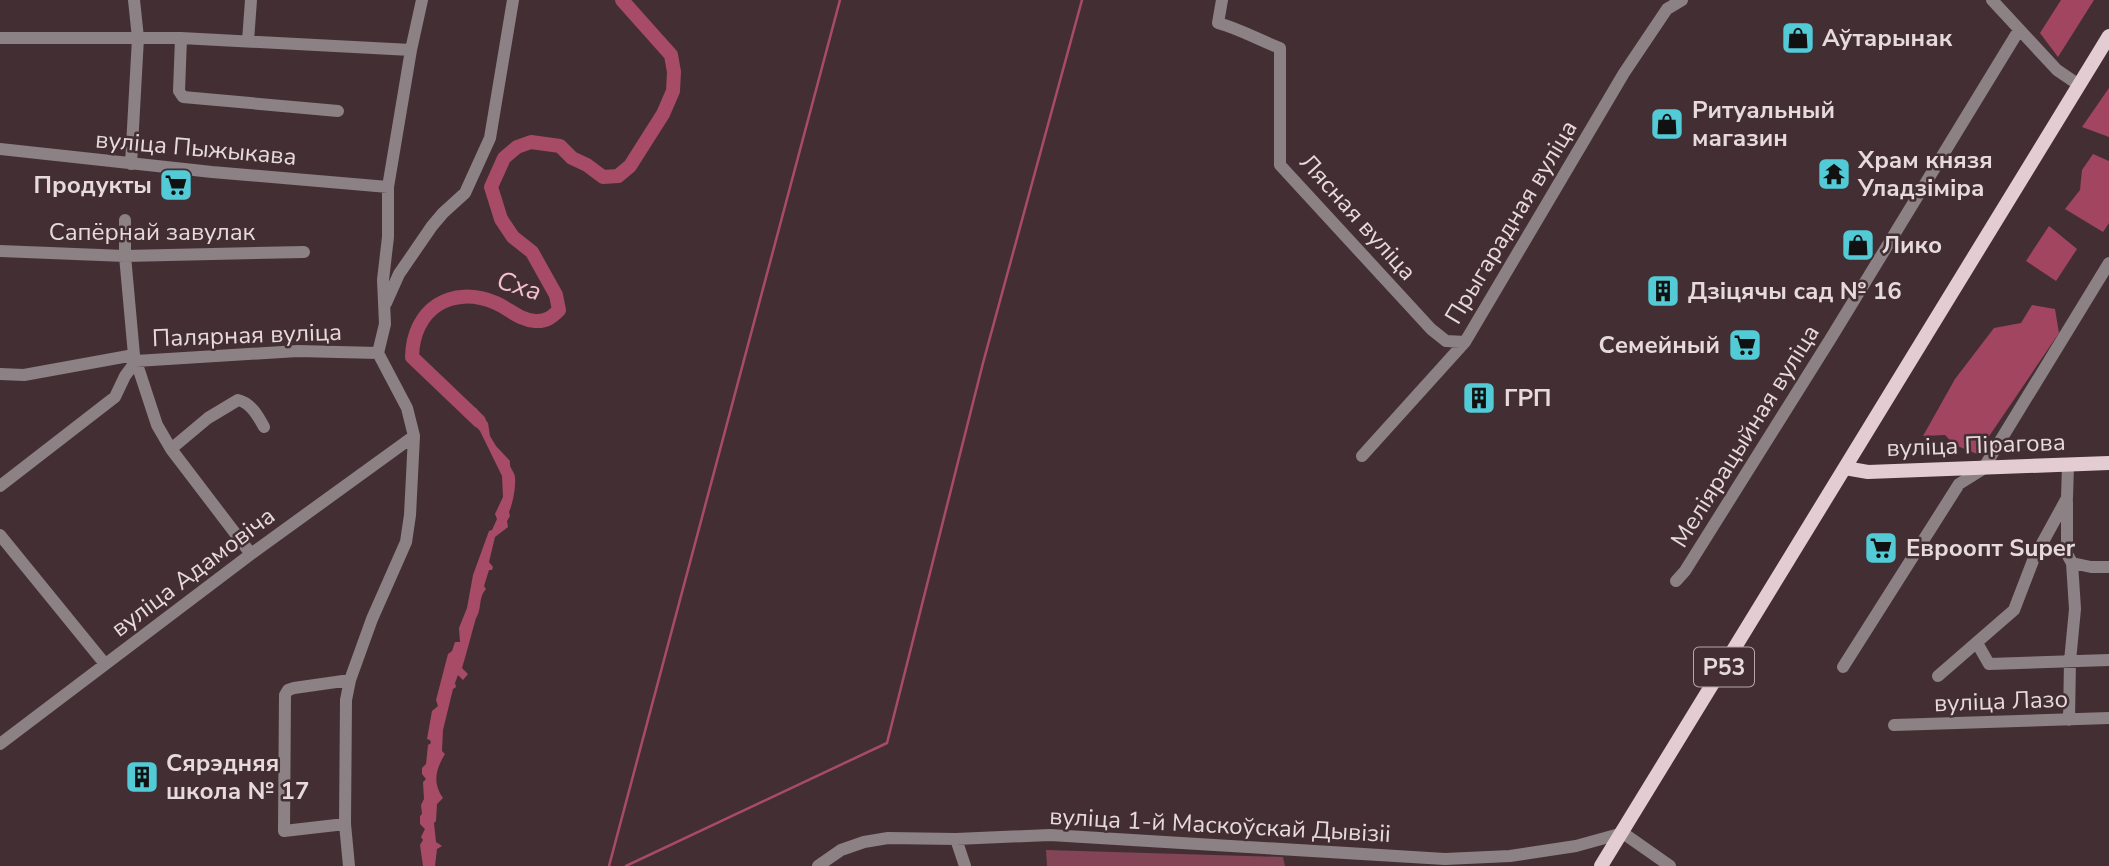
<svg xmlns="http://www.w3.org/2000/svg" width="2109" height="866" font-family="'Nunito Sans',sans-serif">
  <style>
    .green { fill: #834555 }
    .forest { fill: #a14560 }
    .water { fill: #a84b66 }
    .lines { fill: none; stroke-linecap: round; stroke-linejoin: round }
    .stream { stroke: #a84b66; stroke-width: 2.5 }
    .river { stroke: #a84b66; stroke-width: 14 }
    .minor { stroke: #8c8184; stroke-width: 12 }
    .major { stroke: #e3cdd2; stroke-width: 14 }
    .labels { text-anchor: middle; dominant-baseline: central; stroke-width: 5; stroke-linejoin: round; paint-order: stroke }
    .shield { fill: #432f33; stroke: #b6a7aa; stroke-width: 2 }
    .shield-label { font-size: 23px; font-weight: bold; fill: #e7dadd }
    .poi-label { font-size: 24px; font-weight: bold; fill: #e7dadd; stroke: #432f33; text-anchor: start }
    .street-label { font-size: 24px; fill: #e7dadd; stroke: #432f33 }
    .water-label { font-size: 26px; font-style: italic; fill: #f5c0cc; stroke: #432f33 }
  </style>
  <rect width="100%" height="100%" fill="#432f33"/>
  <path class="green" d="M 1046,850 L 1283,857 L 1285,866 L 1047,866 Z"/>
  <path class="forest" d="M 2061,0 L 2094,0 L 2058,57 L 2040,33 Z
    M 2109,88 L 2109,137 L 2082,127 Z
    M 2093,154 L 2109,161 L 2109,223 L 2103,232 L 2065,209 L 2080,190 L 2082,170 Z
    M 2049,226 L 2077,249 L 2056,281 L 2026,261 Z
    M 2032,305 L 2055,309 L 2059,333 L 1977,454 L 1955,445 L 1945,435 L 1923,436 L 1955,379 L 1994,328 L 2021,323 Z"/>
  <path class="water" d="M 468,406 L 476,408 L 488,423 L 490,436 L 496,446 L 510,461 C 509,469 514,470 515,477 C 516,486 513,503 509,512 L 510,516 L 507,521 L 508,527 L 495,537 L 489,562 L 493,567 L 492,570 L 489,570 L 484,586 L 486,589 C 478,597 482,610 476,618 C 471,635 467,652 462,668 L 468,674 L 463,680 L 458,675 L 455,683 L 456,687 L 453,689 L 443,730 L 442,751 L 445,754 C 436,769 432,782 443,798 L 437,804 L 436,821 L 434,823 L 436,842 L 442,846 L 437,849 L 435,866 L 423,866 L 420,845 L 423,840 L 421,837 L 425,829 L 420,824 L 420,816 L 422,814 L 421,805 L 424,799 L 423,782 L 426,779 L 422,774 L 422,768 L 426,764 L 428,745 L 431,743 L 430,740 L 427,739 L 432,711 L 438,706 L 436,700 L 448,654 L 452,651 L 455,642 L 460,642 L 459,628 L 467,608 L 473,575 L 489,531 L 492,530 L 497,519 L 495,514 L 503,497 L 502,476 L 480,431 L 464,413 Z"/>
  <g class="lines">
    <path class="stream" d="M 609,866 L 840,0
      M 626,866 L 887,743 L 983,363 L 1082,0"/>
    <path class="river" d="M 479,421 L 412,357 C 413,309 451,284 496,303 C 510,309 519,320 535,321 C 546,322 552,317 559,310 L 556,295 L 532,252 L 513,237 L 501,219 L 491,187 L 504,158 L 517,147 L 531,142 L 560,146 L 572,158 L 587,165 L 603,177 L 618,176 L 630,166 L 663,114 L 673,91 L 674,72 L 671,55 L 622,0"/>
    <path class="minor" d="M 1222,0 L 1218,23 C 1240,29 1259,40 1280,48 L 1280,165 L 1431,329 L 1446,341 L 1465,342
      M 1992,0 L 2057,70 L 2079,85
      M 0,38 L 138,38 L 134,0
      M 181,38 L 179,91 L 183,97 L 338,111
      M 248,41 L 251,0
      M 0,149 L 212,172 L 388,187
      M 131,164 L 138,38 L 181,38 L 411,50
      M 125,220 L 125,256 L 134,355 L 157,425 L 171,449 L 251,554
      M 0,251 L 125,256 L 304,252
      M 386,303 L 399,274 L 432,226 L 443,213 L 465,193 L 490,138 L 513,0
      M 378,353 L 385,324 L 383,280 L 388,237 L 388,187 L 411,50 L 422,0
      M 0,374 L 24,375 L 134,355
      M 171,449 L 208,418 L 238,400 C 251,403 258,416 264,427
      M 1362,456 L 1465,342 L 1624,73 L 1667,9 L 1682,0
      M 0,486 L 115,397 L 125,376 L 136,361 L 298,351 L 378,353
      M 2067,501 L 2067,554 L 2072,563 L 2075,609 L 2070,661 L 2069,720
      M 0,535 L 105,664
      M 2072,563 L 2091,567 L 2109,567
      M 1676,581 L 1685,571 L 1831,338 L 2019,30
      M 1977,643 L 1989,664 L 2109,660
      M 1843,667 L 1959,484 L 1983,469 L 2109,263
      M 1938,676 L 2014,610 L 2034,558 L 2067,498 L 2068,465
      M 1894,725 L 2109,718
      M 0,744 L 251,554 L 414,436
      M 345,824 L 284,831 L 285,695 L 288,690 L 294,688 L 350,680
      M 956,839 L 965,866
      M 349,866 L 345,824 L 346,700 L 350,680 L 372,619 L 406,542 L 410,515 L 414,436 L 407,408 L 378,353
      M 818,866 L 841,850 L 864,842 L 888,838 L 956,839 L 1050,835 L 1445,859 L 1510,856 L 1576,846 L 1623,833 L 1670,866"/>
    <path class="major" d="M 1845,468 L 1868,472 L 2109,463
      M 1601,866 L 2109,36"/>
  </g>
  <defs>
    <symbol id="shop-square" viewBox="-11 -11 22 22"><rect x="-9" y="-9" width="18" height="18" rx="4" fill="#52cbd7" stroke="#432f33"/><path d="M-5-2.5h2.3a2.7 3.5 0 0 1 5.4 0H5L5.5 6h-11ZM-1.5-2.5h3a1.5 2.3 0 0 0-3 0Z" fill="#111"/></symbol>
    <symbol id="temple-square" viewBox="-11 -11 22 22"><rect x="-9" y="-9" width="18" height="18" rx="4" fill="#52cbd7" stroke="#432f33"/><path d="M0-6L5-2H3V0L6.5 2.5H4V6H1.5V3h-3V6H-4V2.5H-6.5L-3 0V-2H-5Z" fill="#111"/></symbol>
    <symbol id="supermarket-square" viewBox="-11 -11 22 22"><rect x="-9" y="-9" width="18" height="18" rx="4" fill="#52cbd7" stroke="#432f33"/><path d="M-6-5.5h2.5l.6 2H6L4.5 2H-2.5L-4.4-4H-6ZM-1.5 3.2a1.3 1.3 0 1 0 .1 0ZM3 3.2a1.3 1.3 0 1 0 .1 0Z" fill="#111"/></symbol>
    <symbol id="building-square" viewBox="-11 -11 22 22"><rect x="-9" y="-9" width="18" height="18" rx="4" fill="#52cbd7" stroke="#432f33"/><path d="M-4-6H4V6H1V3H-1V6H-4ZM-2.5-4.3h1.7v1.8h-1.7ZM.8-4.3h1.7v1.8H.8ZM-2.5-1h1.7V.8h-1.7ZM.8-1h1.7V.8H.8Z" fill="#111"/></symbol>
  </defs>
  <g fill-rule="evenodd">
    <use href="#shop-square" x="1779" y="19" width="38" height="38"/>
    <use href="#shop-square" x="1648" y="105" width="38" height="38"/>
    <use href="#temple-square" x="1815" y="155" width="38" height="38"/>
    <use href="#supermarket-square" x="157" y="166" width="38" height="38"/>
    <use href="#shop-square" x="1839" y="226" width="38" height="38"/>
    <use href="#building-square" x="1644" y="272" width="38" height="38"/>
    <use href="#supermarket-square" x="1726" y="326" width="38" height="38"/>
    <use href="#building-square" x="1460" y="379" width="38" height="38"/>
    <use href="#supermarket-square" x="1862" y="529" width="38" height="38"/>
    <use href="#building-square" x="123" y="758" width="38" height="38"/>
  </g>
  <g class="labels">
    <rect class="shield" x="1694" y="647.5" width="60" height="39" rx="5"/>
    <g class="shield-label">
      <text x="1724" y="667">Р53</text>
    </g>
    <g class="poi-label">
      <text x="1822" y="38">Аўтарынак</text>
      <text x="1692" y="110">Ритуальный<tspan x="1692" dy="28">магазин</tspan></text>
      <text x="1858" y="160">Храм князя<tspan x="1858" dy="28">Уладзіміра</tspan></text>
      <text x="152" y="185" text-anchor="end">Продукты</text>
      <text x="1882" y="245">Лико</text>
      <text x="1688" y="291">Дзіцячы сад № 16</text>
      <text x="1720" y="345" text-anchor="end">Семейный</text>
      <text x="1504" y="398">ГРП</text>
      <text x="1906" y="548">Евроопт Super</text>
      <text x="166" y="763">Сярэдняя<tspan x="166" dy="28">школа № 17</tspan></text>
    </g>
    <g class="street-label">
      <text transform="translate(196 148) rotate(5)">вуліца Пыжыкава</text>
      <text transform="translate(1358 217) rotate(48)">Лясная вуліца</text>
      <text transform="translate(1511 222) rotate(-59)">Прыгарадная вуліца</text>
      <text x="152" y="232">Сапёрнай завулак</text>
      <text transform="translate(247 335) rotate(-2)">Палярная вуліца</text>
      <text transform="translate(1745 436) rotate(-58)">Меліярацыйная вуліца</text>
      <text transform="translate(1976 445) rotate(-2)">вуліца Пірагова</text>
      <text transform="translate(193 572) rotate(-37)">вуліца Адамовіча</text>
      <text transform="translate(2001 701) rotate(-2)">вуліца Лазо</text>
      <text transform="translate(1220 825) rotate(3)">вуліца 1-й Маскоўскай Дывізіі</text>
    </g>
    <g class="water-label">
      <text transform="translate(519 286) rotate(17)">Сха</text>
    </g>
  </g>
</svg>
